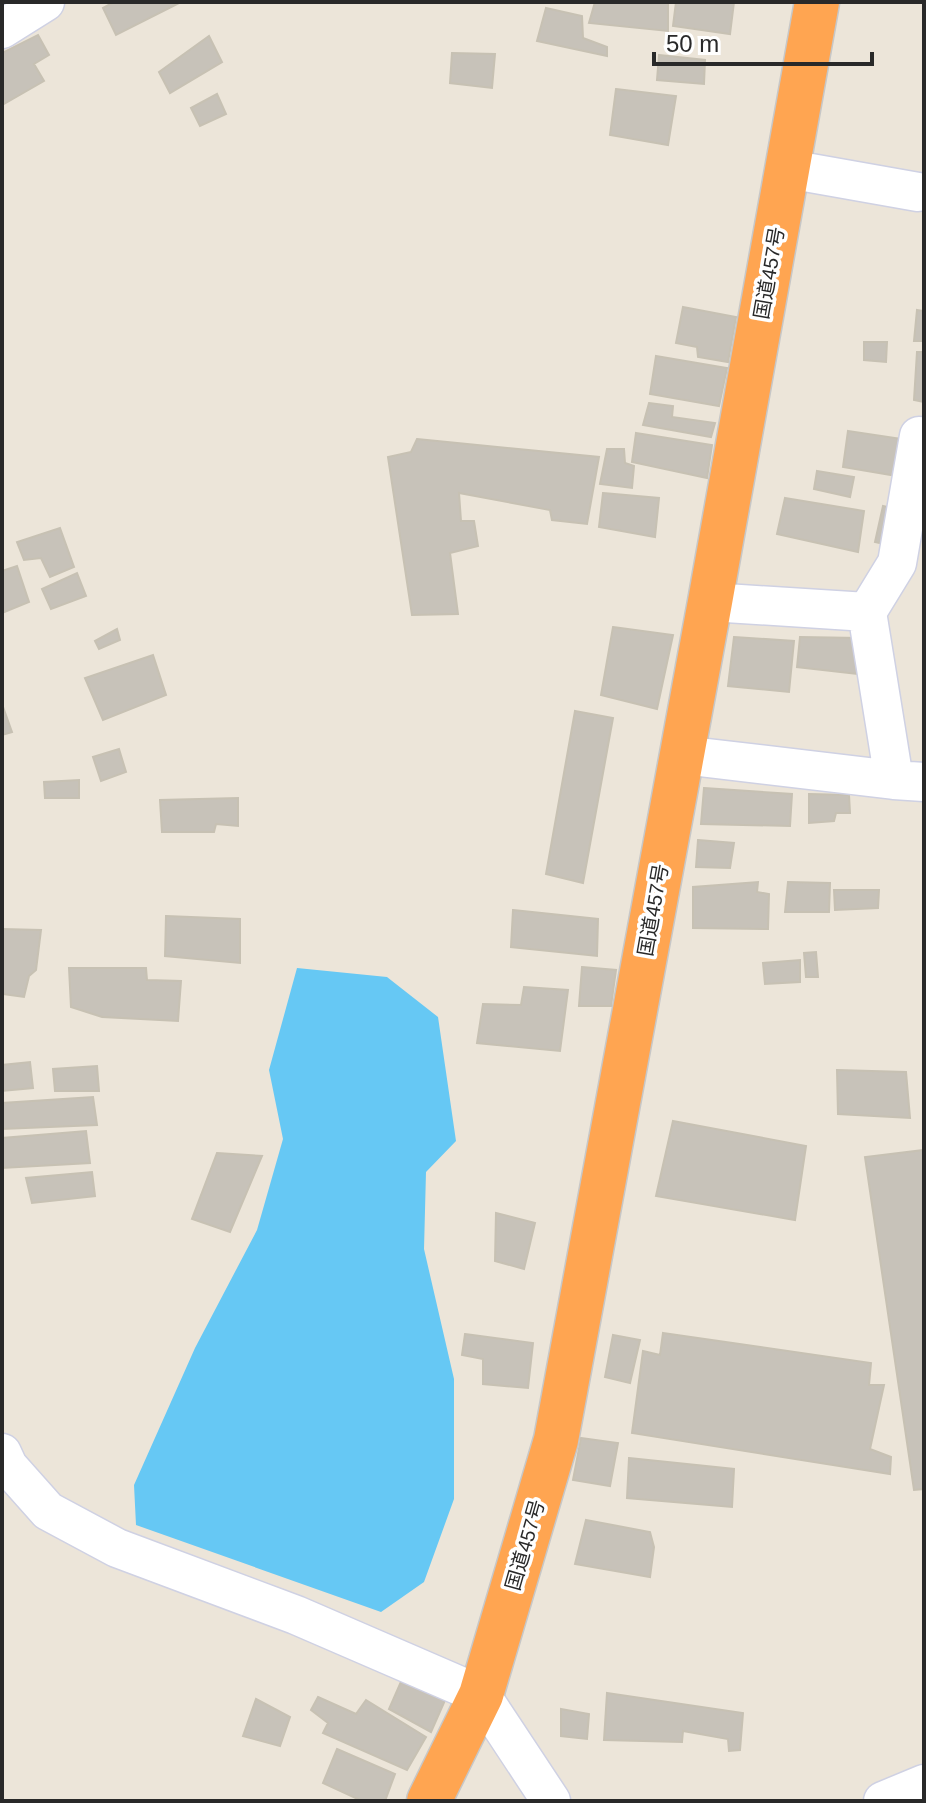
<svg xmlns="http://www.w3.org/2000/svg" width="926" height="1803" font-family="Arial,'Noto Sans JP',sans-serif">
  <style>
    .water { fill: #66c8f4 }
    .building { fill: #c7c2b9; stroke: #c7c1b3; stroke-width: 2 }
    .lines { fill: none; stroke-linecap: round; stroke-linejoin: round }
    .minor-casing { stroke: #cfd1e3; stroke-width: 41 }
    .highway-casing { stroke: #c7c7c7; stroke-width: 47 }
    .minor { stroke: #fff; stroke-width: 38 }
    .highway { stroke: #ffa551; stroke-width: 44 }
    .labels { text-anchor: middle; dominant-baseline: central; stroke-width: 7; stroke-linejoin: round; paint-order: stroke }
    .street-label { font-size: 20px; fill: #292929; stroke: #fff }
  </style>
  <rect width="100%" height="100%" fill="#ece5d9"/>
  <path class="water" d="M 297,968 L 387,977 L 438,1017 L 456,1141 L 426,1172 L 424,1249 L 454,1379 L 454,1499 L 424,1582 L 381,1612 L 136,1525 L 134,1485 L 195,1348 L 257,1230 L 283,1139 L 269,1070 Z"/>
  <path class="building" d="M 114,2 L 181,2 L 116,35 L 103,8 Z
    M 595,2 L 668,2 L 668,31 L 589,23 Z
    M 676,2 L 734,2 L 730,34 L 673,26 Z
    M 546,8 L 582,16 L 583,38 L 607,47 L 607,56 L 537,41 Z
    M 38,35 L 49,55 L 34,64 L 44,81 L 2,105 L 2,53 Z
    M 209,36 L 222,62 L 170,93 L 159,72 Z
    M 452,53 L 495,54 L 492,88 L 450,83 Z
    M 659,55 L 705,60 L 704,84 L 657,80 Z
    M 616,89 L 676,96 L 668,145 L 610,135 Z
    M 217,94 L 226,114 L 200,126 L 191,108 Z
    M 683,307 L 736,317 L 728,362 L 698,357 L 697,347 L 676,343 Z
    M 917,310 L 924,311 L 924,341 L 914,341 Z
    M 864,342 L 887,342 L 886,362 L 864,360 Z
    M 917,352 L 924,352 L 924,402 L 914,400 Z
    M 656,356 L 727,368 L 719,406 L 650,394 Z
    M 649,403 L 673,406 L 672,417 L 715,423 L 711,437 L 643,425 Z
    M 848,431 L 902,439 L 897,476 L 843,467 Z
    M 636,433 L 712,445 L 707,478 L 632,462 Z
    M 417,439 L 599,457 L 587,524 L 552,520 L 550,510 L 459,493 L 461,521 L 474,521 L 478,546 L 450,553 L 458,614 L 412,615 L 388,457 L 411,452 Z
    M 607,449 L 624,449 L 625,463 L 634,466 L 632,488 L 600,484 Z
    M 817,471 L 854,477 L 850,497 L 814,489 Z
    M 603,493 L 659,498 L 655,537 L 599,527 Z
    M 785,498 L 864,511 L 858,552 L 777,534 Z
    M 883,506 L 896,509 L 889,545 L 875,542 Z
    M 60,528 L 74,567 L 50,577 L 41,558 L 24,560 L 17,542 Z
    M 17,566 L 29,602 L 2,613 L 2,571 Z
    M 77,573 L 86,596 L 51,609 L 42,589 Z
    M 613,627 L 673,635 L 657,709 L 601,695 Z
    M 117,629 L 120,640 L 99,649 L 95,641 Z
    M 734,637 L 794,641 L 789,692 L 728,686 Z
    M 800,637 L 859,638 L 857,674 L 797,667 Z
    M 153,655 L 166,695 L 103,720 L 85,678 Z
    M 2,704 L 12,732 L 2,735 Z
    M 575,711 L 613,718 L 583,883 L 546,874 Z
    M 119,749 L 126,772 L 101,781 L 93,757 Z
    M 79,780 L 79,798 L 45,798 L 44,782 Z
    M 704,788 L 792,794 L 790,826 L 701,824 Z
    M 809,794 L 849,795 L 850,813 L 836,813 L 834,821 L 809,823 Z
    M 238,798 L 238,826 L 216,824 L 214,832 L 162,832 L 160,800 Z
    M 698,840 L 734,843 L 730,868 L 696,867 Z
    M 758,882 L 757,892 L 769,894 L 768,929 L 693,928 L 693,887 Z
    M 788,882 L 830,883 L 829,912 L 785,912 Z
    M 834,890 L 879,890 L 878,908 L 835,910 Z
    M 513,910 L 598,919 L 597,956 L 511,947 Z
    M 166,916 L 240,919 L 240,963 L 165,956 Z
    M 2,929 L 41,930 L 36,970 L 29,976 L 24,997 L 2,994 Z
    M 816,952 L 818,977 L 806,977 L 804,953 Z
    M 800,960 L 800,982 L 765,984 L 763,963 Z
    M 582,967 L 616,970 L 611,1006 L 579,1006 Z
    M 69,968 L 146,968 L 147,980 L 181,981 L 178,1021 L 102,1017 L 71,1007 Z
    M 524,987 L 568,990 L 560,1051 L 477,1043 L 483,1004 L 521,1005 Z
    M 30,1062 L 33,1088 L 2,1091 L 2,1065 Z
    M 97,1066 L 99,1091 L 55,1091 L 53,1069 Z
    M 837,1070 L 906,1072 L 910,1118 L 838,1114 Z
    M 93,1097 L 97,1125 L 2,1129 L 2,1103 Z
    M 673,1121 L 806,1146 L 795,1220 L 656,1196 Z
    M 86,1131 L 90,1163 L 2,1168 L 2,1138 Z
    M 924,1150 L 924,1489 L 914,1490 L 865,1157 Z
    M 217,1153 L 262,1156 L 230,1232 L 192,1219 Z
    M 92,1172 L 95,1196 L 32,1203 L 26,1178 Z
    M 496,1213 L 535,1223 L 524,1269 L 495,1261 Z
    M 663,1333 L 871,1363 L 869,1385 L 884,1385 L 870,1449 L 891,1457 L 890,1474 L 632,1433 L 643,1351 L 660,1355 Z
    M 465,1334 L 533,1343 L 528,1388 L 483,1384 L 483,1359 L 462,1355 Z
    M 613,1335 L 640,1340 L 630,1383 L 605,1377 Z
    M 581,1438 L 618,1443 L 610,1486 L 573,1480 Z
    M 629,1458 L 734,1469 L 732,1507 L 627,1498 Z
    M 586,1520 L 650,1532 L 654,1547 L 650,1577 L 575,1564 Z
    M 403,1677 L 446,1698 L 431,1732 L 389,1709 Z
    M 607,1693 L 743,1713 L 740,1750 L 729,1751 L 728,1739 L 683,1731 L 682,1742 L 604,1740 Z
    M 318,1697 L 356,1714 L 366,1700 L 426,1737 L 407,1770 L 323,1733 L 328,1723 L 311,1710 Z
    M 256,1699 L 290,1717 L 280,1746 L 243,1736 Z
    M 561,1709 L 589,1714 L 587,1739 L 561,1736 Z
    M 337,1749 L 395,1774 L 385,1801 L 362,1801 L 323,1783 Z"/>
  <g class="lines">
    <defs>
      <path id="minor" d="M 2,29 L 45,2
        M 788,169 L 918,192
        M 710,602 L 867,612 L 894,780 L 924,782
        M 867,612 L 897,563 L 919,436
        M 682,755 L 894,780
        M 2,1453 L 8,1466 L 48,1511 L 117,1548 L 296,1615 L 481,1695 L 551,1801
        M 883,1801 L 924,1784"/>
      <path id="highway" d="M 429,1801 L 481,1695 L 556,1440 L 710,602 L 817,2"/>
    </defs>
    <use href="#minor" class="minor-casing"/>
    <use href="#highway" class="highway-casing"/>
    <use href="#minor" class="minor"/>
    <use href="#highway" class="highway"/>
  </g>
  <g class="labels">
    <g class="street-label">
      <text transform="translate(769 273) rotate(-80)">国道457号</text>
      <text transform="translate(653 910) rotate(-80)">国道457号</text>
      <text transform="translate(525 1545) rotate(-74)">国道457号</text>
    </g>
  </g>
  <rect width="926" height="1803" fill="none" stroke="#292929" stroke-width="8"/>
  <path d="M654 52v12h218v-12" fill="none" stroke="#292929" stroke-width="4"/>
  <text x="666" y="52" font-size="24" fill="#292929" stroke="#ffffff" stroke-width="6" paint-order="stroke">50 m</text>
</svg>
